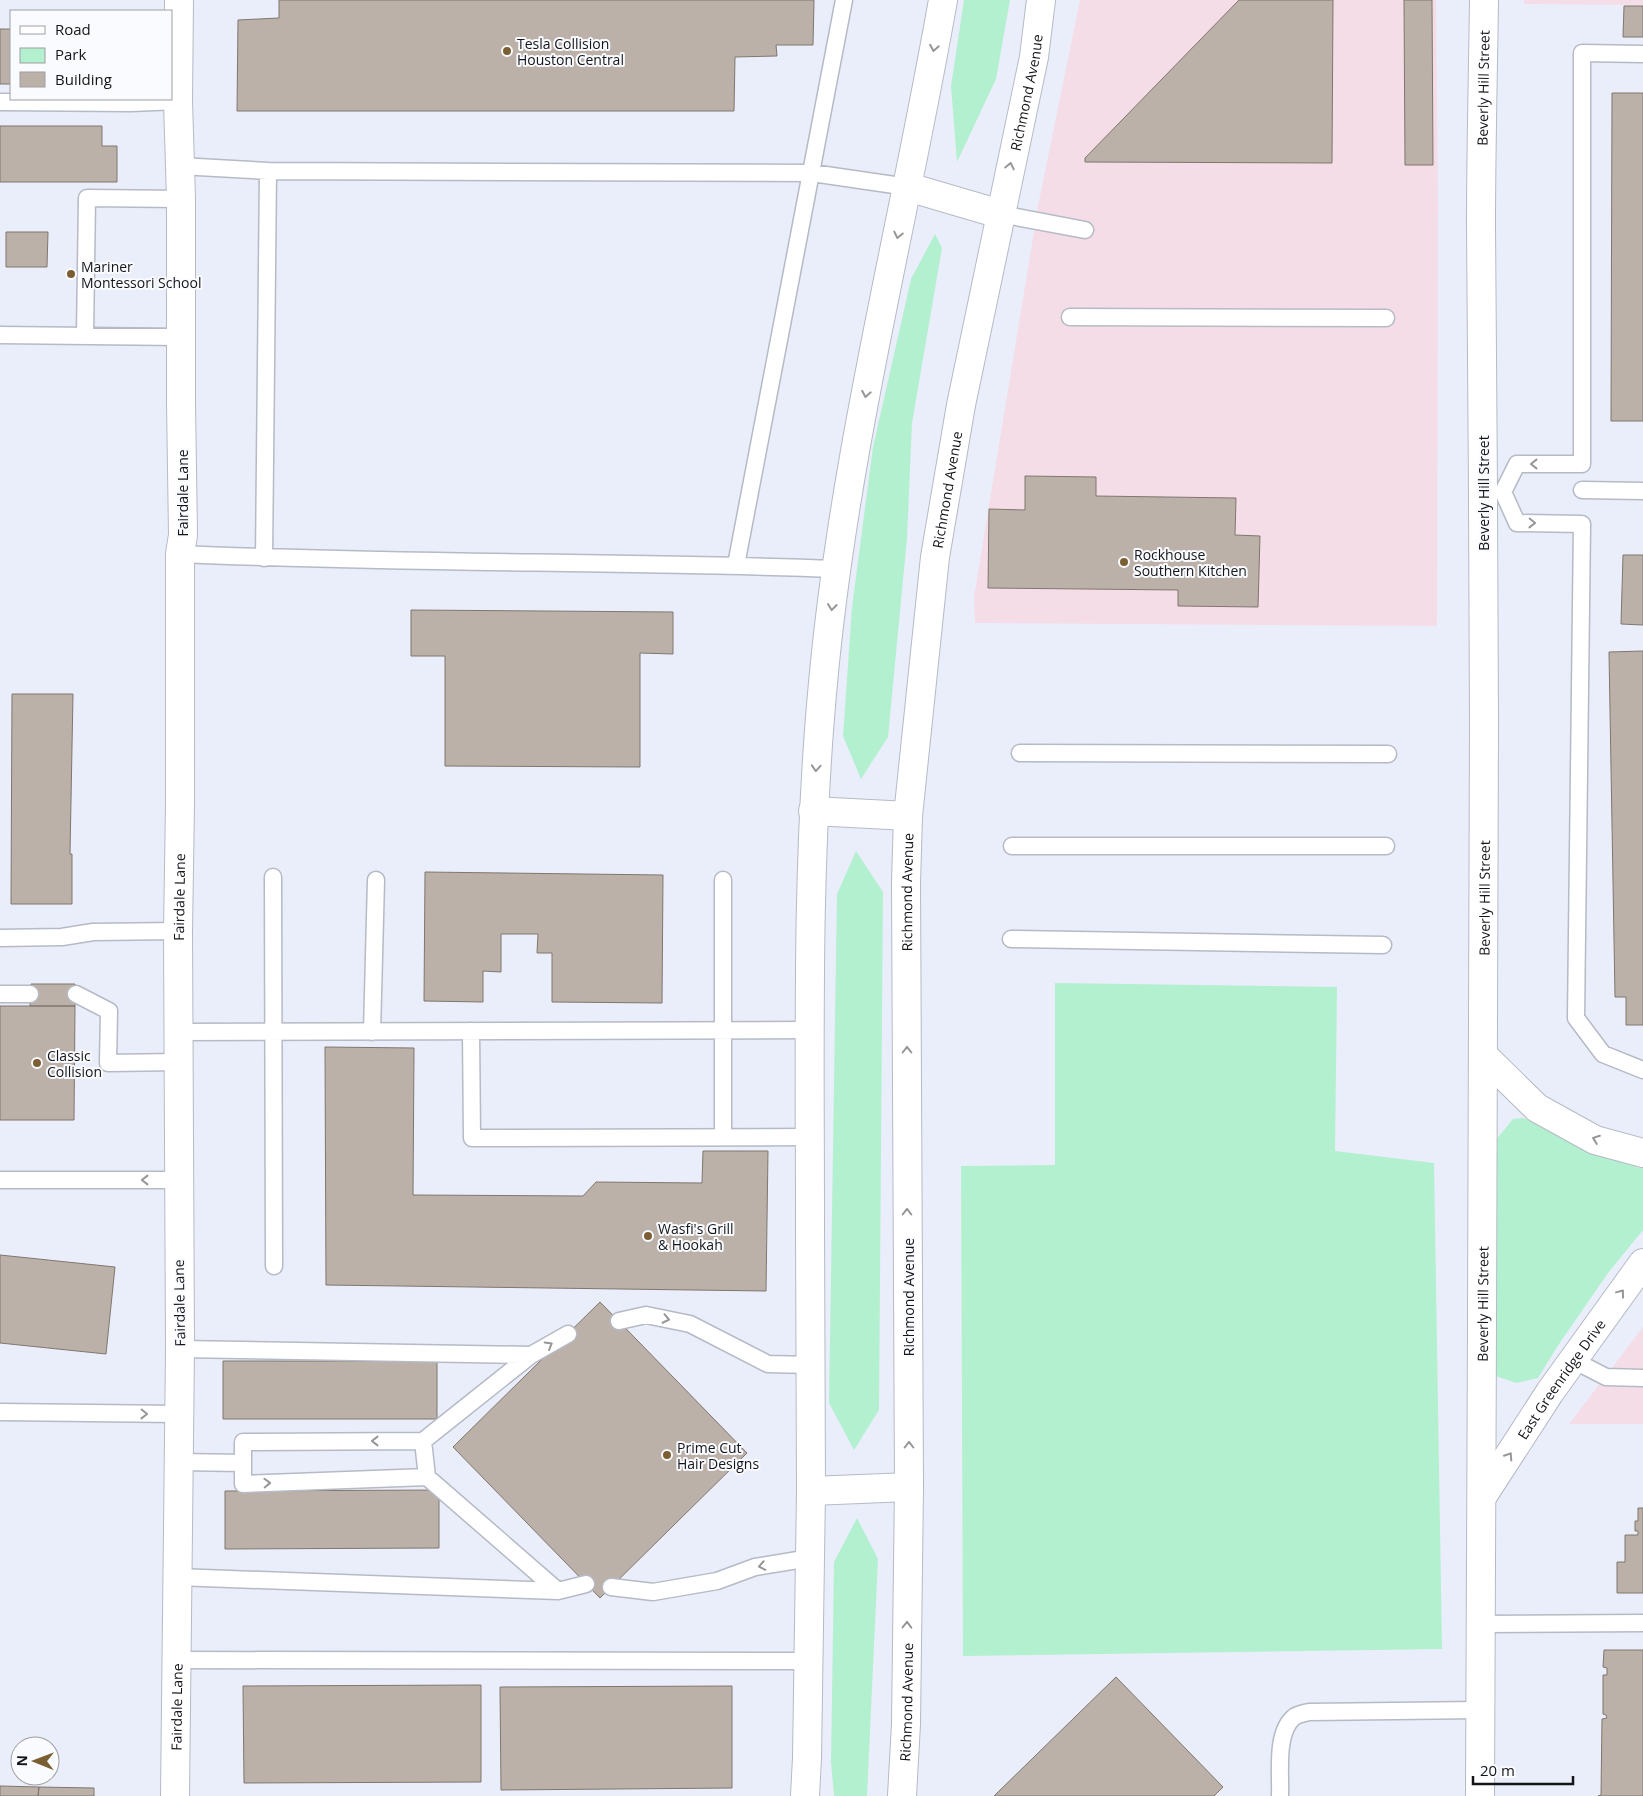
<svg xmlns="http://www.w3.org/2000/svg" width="1643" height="1796" font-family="'Open Sans',sans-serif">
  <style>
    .commercial { fill: #f5dde7 }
    .green { fill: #b3f0cf }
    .building { fill: #bcb1a9; stroke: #80766f }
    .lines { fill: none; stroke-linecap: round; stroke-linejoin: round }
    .service-casing { stroke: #b5bac5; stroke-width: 19 }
    .minor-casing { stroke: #b5bac5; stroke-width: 30 }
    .tertiary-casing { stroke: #b5bac5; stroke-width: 30 }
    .secondary-casing { stroke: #b5bac5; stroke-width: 30 }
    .service { stroke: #fff; stroke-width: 16 }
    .minor { stroke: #fff; stroke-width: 28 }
    .tertiary { stroke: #fff; stroke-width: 28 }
    .secondary { stroke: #fff; stroke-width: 28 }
    .oneway { stroke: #959698 }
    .poi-dot { fill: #7b5f32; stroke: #fafbfe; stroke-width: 2 }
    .labels { text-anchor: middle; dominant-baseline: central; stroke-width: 4; stroke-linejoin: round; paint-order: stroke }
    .poi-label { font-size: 14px; fill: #141519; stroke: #fafbfe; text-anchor: start }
    .street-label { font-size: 14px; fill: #141519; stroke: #fafbfe }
  </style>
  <rect width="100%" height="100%" fill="#e9eefa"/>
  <path class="commercial" d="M 1080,0 L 1436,0 L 1438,202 L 1437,626 L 975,623 L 974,597 L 1039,201 Z
    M 1524,0 L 1643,0 L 1643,5 L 1524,4 Z
    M 1643,1327 L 1643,1424 L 1569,1424 Z"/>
  <path class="green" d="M 964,0 L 1010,0 L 996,79 L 957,162 L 951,86 Z
    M 935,234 L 942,248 L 912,423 L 907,538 L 888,737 L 861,779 L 843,736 L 852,607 L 873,447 L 911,279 Z
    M 856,851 L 883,892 L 879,1410 L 854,1450 L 829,1403 L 837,894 Z
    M 1055,983 L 1337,987 L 1335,1151 L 1434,1163 L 1442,1649 L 963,1656 L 961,1166 L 1055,1165 Z
    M 1523,1118 L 1566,1134 L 1638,1168 L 1643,1167 L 1643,1230 L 1608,1273 L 1557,1347 L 1538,1378 L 1516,1383 L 1496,1376 L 1495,1141 L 1513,1119 Z
    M 857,1518 L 878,1559 L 867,1796 L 834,1796 L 831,1762 L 834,1562 Z"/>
  <path class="building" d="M 279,0 L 814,0 L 813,45 L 776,45 L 777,56 L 735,57 L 734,111 L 237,111 L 238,20 L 279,18 Z
    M 1239,0 L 1333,0 L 1332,163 L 1085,162 L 1085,158 Z
    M 1404,0 L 1432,0 L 1433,165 L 1405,165 Z
    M 1624,6 L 1643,6 L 1643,37 L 1623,37 Z
    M 0,29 L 11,29 L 11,84 L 0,84 Z
    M 1612,93 L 1643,93 L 1643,421 L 1611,421 Z
    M 0,126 L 102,126 L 102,146 L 117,146 L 117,182 L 0,182 Z
    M 6,232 L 48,232 L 47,267 L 6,267 Z
    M 1025,476 L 1096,477 L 1096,496 L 1236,498 L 1235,535 L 1260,536 L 1258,607 L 1178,606 L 1178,590 L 988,588 L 989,509 L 1025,510 Z
    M 1623,555 L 1643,555 L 1643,625 L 1621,624 Z
    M 411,610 L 673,612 L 673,654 L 640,653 L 640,767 L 445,766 L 445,656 L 411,656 Z
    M 1643,651 L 1643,1025 L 1626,1025 L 1626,997 L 1615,997 L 1609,652 Z
    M 12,694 L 73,694 L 70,854 L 72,854 L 72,904 L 11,904 Z
    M 425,872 L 663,875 L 662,1003 L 552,1002 L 552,953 L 537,953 L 538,934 L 501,934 L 501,972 L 483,971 L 483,1002 L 424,1001 Z
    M 31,984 L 75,984 L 75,1006 L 30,1006 Z
    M 0,1006 L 75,1006 L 74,1120 L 0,1120 Z
    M 325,1047 L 414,1048 L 413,1195 L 583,1196 L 596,1182 L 702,1183 L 703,1151 L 768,1151 L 766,1291 L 326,1285 Z
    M 0,1255 L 115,1267 L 106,1354 L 0,1343 Z
    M 600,1302 L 747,1453 L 600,1598 L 453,1447 Z
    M 223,1361 L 437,1361 L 437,1419 L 223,1419 Z
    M 439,1490 L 439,1548 L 225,1549 L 225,1491 Z
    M 1638,1508 L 1643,1508 L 1643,1593 L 1617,1593 L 1617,1562 L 1625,1562 L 1625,1535 L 1638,1535 L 1638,1531 L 1635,1531 L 1635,1521 L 1638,1521 Z
    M 1604,1650 L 1643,1650 L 1643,1796 L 1598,1796 L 1601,1795 L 1602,1719 L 1607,1718 L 1606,1715 L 1603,1714 L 1603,1675 L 1607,1675 L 1607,1668 L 1603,1667 Z
    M 1116,1677 L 1223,1787 L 1214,1796 L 994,1796 Z
    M 481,1685 L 481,1782 L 244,1783 L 243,1686 Z
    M 732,1686 L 732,1788 L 501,1790 L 500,1687 Z
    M 0,1786 L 39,1787 L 38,1796 L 0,1796 Z
    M 39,1787 L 94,1788 L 94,1796 L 38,1796 Z"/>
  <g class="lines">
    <defs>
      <path id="service" d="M 0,102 L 131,103 L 178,101
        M 180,166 L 268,171 L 812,173 L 908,187
        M 1000,214 L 1085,230
        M 1070,317 L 1386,318
        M 0,335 L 181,337
        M 85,336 L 87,198 L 181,199
        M 1582,490 L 1643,491
        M 1503,492 L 1517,523 L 1582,524 L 1576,1018 L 1603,1054 L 1643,1070
        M 1503,492 L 1517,464 L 1582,464 L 1582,53 L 1643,54
        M 180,554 C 399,564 618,561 836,569
        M 264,558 L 268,171
        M 736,565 L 844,0
        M 1020,753 L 1388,754
        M 1012,846 L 1386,846
        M 273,877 L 274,1266
        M 0,938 L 62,937 L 93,932 L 178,931
        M 1011,939 L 1383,945
        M 0,994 L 30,994
        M 76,994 L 109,1011 L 108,1063 L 179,1062
        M 471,1031 L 472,1138 L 810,1137
        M 179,1032 L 810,1030
        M 372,1032 L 376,880
        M 723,1137 L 723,880
        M 0,1180 L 178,1180
        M 619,1321 L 646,1315 L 690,1324 L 768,1364 L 811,1365
        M 180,1349 L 531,1355 L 423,1441 L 243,1442 L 243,1484 L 427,1477
        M 531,1355 L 568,1334
        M 1573,1360 L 1606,1377 L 1643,1378
        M 0,1412 L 179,1414
        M 178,1462 L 243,1463
        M 177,1577 L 558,1591 L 427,1477 L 423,1441
        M 611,1587 L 653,1592 L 717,1581 L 755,1567 L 810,1558
        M 558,1591 L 586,1584
        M 1480,1624 L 1643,1623
        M 176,1660 L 808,1661
        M 1280,1796 C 1281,1773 1275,1733 1294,1717 C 1298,1714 1305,1713 1309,1712 L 1480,1710"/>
      <g id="minor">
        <path id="s1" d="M 175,1796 L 180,1349 L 178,931 L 180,804 L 180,554 L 183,535 L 181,403 L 181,199 L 178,101 L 179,0"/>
      </g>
      <g id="tertiary">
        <path d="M 1484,1056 L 1537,1108 L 1595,1140 L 1643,1153"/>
        <path id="s2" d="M 1482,1497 L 1550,1392 L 1643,1263"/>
        <path id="s3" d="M 1480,1796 C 1481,1438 1484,1080 1484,722 C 1484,557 1482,391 1481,226 C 1481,150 1483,75 1484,0"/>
      </g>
      <g id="secondary">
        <path d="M 908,187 L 1000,214"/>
        <path d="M 813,811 L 908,816"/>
        <path d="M 811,1491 L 909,1487"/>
        <path d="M 805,1796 L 807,1758 C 808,1669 810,1580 811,1491 C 811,1402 811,1313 810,1225 C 810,1044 806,863 823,683 C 844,452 903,228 943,0"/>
        <path id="s4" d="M 902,1796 L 906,1724 L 909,1487 L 906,883 L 908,816 L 935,557 L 961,405 L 1034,57 L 1041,0"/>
      </g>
    </defs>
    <use href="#service" class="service-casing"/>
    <use href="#minor" class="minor-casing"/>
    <use href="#tertiary" class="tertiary-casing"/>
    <use href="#secondary" class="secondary-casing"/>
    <use href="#service" class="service"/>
    <use href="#minor" class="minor"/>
    <use href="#tertiary" class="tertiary"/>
    <use href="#secondary" class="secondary"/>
  </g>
  <defs><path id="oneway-chevron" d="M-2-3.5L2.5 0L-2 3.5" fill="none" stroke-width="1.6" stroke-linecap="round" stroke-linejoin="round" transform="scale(1.25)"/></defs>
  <g class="oneway">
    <use href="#oneway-chevron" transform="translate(934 48) rotate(100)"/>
    <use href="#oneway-chevron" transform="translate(1010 166) rotate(-78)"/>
    <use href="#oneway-chevron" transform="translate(898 235) rotate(102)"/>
    <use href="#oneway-chevron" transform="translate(866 394) rotate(100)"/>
    <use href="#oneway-chevron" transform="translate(1534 464) rotate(-180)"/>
    <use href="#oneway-chevron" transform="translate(1532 523) rotate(1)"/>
    <use href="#oneway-chevron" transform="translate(832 607) rotate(97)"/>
    <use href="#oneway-chevron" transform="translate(816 768) rotate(94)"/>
    <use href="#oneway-chevron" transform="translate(907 1050) rotate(-90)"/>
    <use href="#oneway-chevron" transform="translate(1596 1139) rotate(-159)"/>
    <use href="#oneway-chevron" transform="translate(145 1180) rotate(180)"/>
    <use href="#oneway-chevron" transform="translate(907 1212) rotate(-90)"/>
    <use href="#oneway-chevron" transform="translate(1621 1293) rotate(-53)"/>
    <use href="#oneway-chevron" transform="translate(666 1319) rotate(12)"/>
    <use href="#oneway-chevron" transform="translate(549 1345) rotate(-30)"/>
    <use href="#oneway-chevron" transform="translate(144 1414) rotate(1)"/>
    <use href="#oneway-chevron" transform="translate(375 1441) rotate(180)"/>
    <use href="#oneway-chevron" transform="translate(909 1445) rotate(-90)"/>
    <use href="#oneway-chevron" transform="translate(1509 1456) rotate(-57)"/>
    <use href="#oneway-chevron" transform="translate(267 1483) rotate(-2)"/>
    <use href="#oneway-chevron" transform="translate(762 1566) rotate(169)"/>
    <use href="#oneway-chevron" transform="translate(907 1625) rotate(-89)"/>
  </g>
  <g class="poi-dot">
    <circle cx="507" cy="51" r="5"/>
    <circle cx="71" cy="274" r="5"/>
    <circle cx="1124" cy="562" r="5"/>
    <circle cx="37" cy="1063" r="5"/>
    <circle cx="648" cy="1236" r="5"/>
    <circle cx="667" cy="1455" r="5"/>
  </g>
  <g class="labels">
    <g class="poi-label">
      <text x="517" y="43">Tesla Collision<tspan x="517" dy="16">Houston Central</tspan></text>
      <text x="81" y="266">Mariner<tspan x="81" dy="16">Montessori School</tspan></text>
      <text x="1134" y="554">Rockhouse<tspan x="1134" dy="16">Southern Kitchen</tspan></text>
      <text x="47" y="1055">Classic<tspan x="47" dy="16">Collision</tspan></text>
      <text x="658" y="1228">Wasfi's Grill<tspan x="658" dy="16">&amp; Hookah</tspan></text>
      <text x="677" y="1447">Prime Cut<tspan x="677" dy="16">Hair Designs</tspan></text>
    </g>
    <g class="street-label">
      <text stroke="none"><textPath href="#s3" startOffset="1708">Beverly Hill Street</textPath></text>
      <text stroke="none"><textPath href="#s4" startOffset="1714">Richmond Avenue</textPath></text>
      <text stroke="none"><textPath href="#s4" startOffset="1309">Richmond Avenue</textPath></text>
      <text transform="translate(182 493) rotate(-90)">Fairdale Lane</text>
      <text transform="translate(1483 493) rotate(-90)">Beverly Hill Street</text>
      <text stroke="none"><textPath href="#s4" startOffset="904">Richmond Avenue</textPath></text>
      <text stroke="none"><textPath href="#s1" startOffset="899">Fairdale Lane</textPath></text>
      <text stroke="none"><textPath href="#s3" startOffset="898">Beverly Hill Street</textPath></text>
      <text transform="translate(908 1297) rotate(-90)">Richmond Avenue</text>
      <text transform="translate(179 1303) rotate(-91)">Fairdale Lane</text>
      <text stroke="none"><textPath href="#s3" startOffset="492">Beverly Hill Street</textPath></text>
      <text stroke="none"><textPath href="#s2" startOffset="142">East Greenridge Drive</textPath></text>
      <text stroke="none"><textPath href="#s4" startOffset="94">Richmond Avenue</textPath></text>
      <text stroke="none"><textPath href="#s1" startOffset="89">Fairdale Lane</textPath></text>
    </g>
  </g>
  <rect x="10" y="10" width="162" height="90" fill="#fafbfe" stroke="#9e9fa2"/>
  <rect x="20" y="26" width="25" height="8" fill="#ffffff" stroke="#9e9fa2"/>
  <text x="55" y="35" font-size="15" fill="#141519">Road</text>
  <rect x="20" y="48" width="25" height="15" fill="#b3f0cf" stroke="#9e9fa2"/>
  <text x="55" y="60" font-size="15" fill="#141519">Park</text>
  <rect x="20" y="72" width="25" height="15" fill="#bcb1a9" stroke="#9e9fa2"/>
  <text x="55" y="85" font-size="15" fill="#141519">Building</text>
  <g transform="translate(35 1761) rotate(271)"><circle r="24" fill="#fafbfe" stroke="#9e9fa2"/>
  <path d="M0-4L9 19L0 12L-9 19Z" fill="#7b5f32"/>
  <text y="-8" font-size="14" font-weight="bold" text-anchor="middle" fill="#141519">N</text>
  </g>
  <path d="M1473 1776v8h100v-8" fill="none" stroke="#141519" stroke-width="2.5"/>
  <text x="1480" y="1776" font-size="15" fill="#141519" stroke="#fafbfe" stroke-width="4" paint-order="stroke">20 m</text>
</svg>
